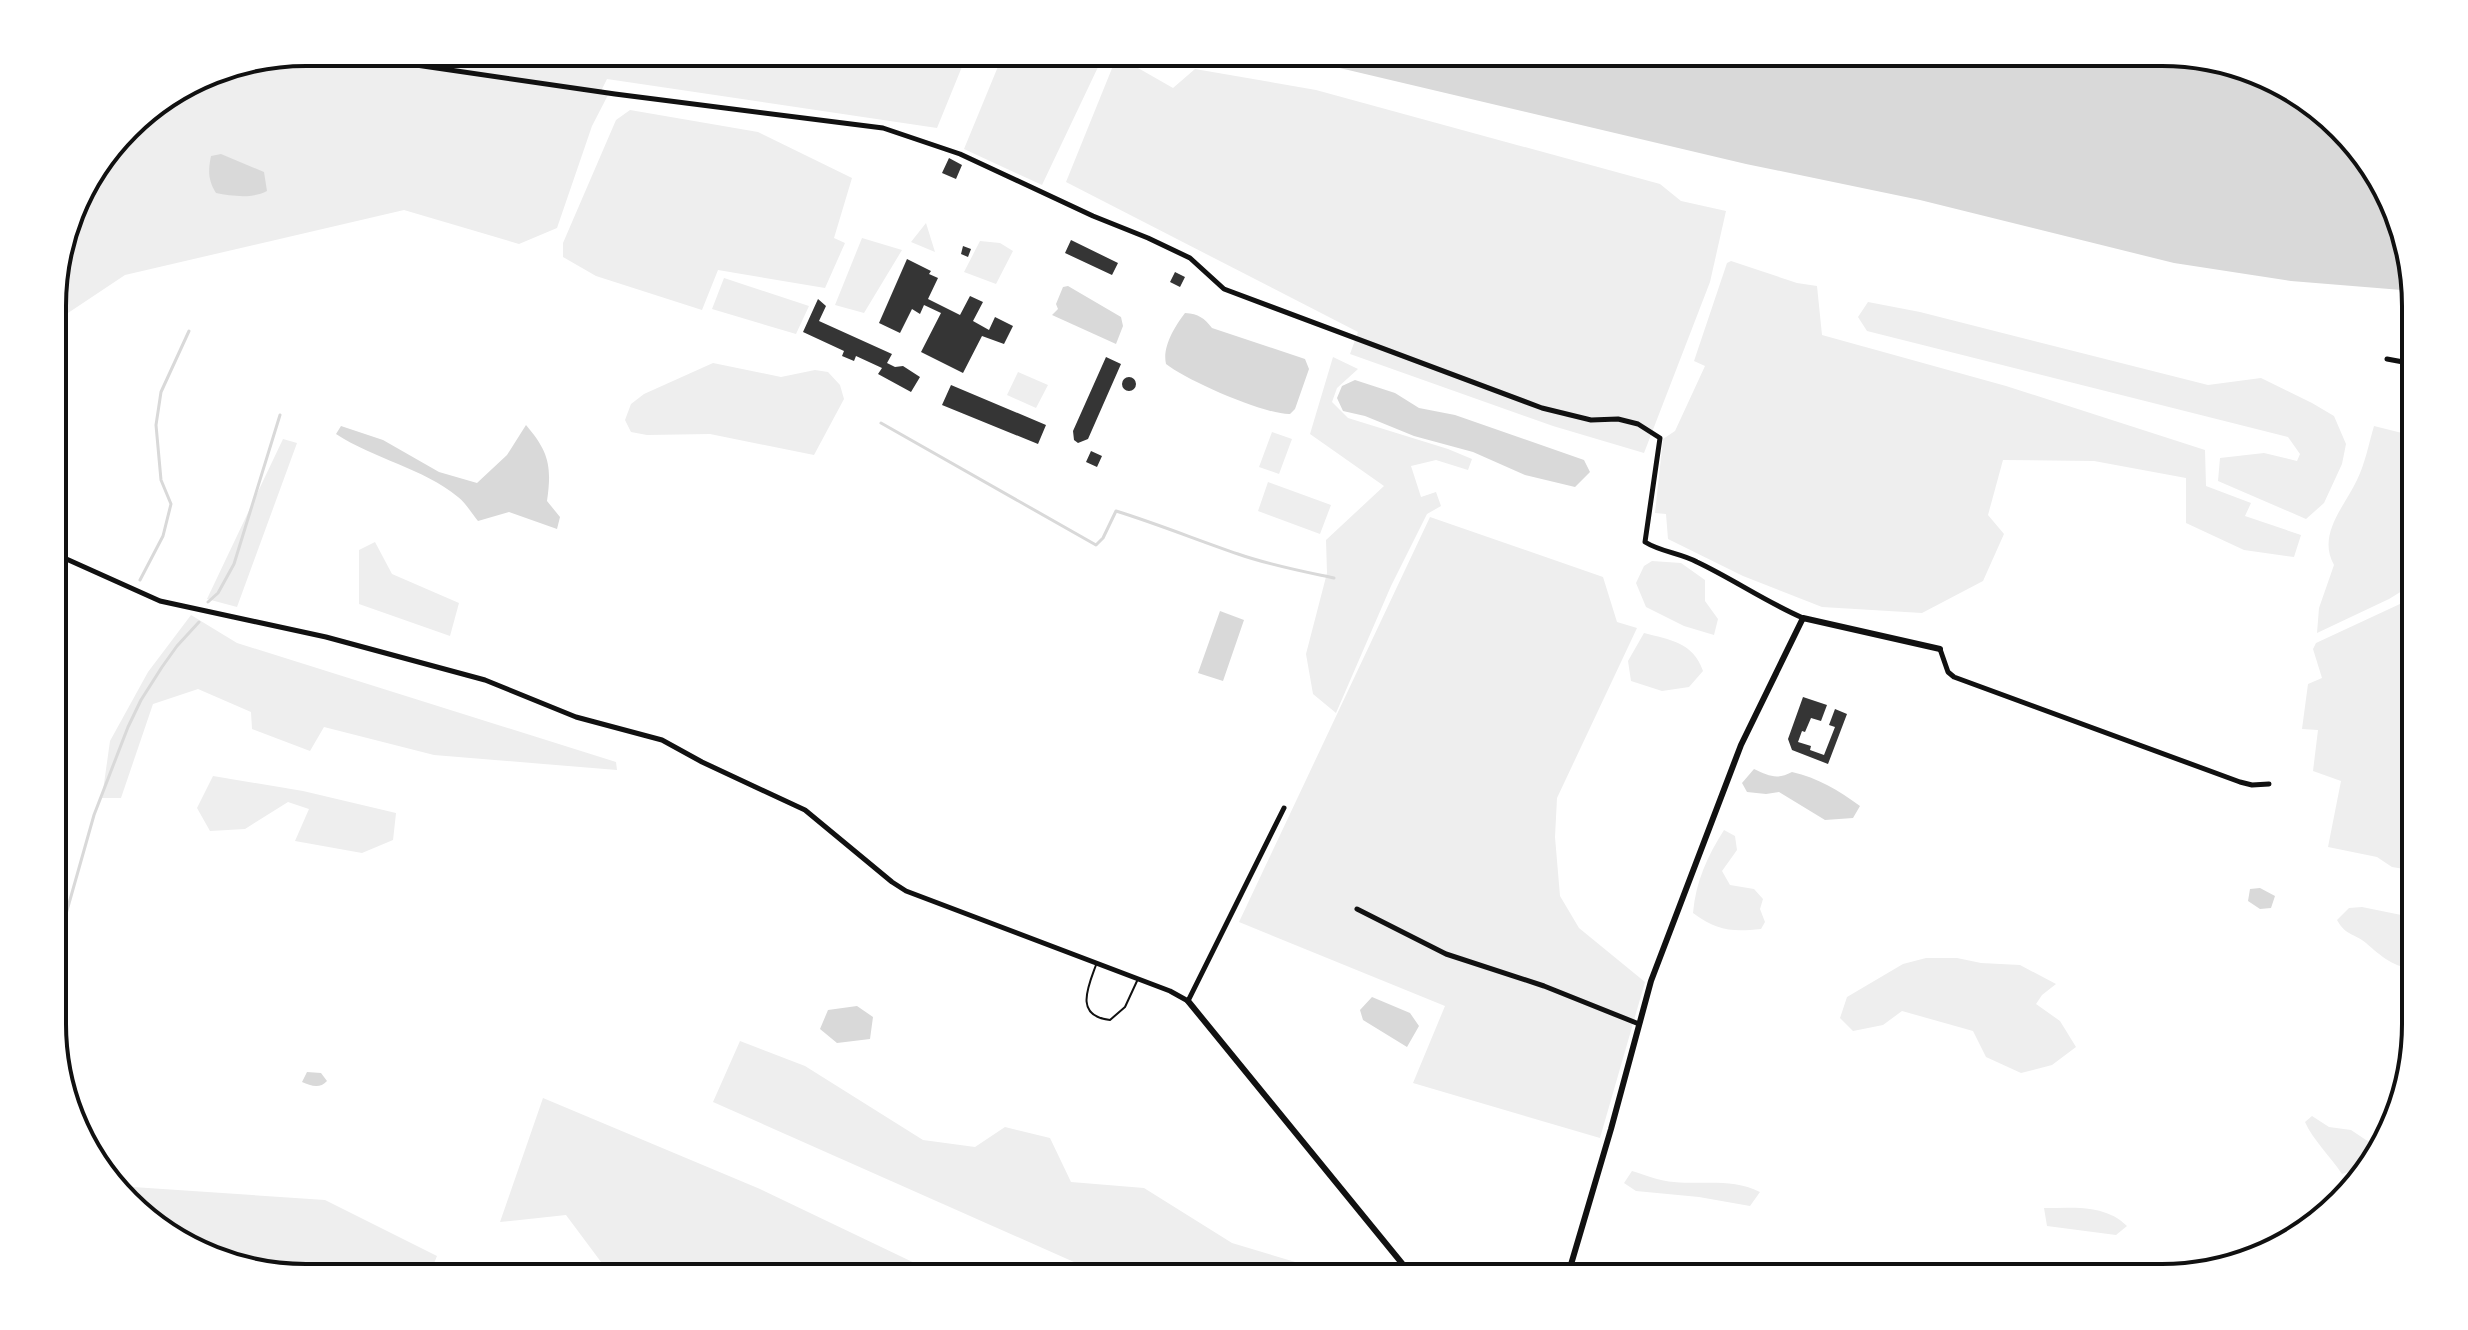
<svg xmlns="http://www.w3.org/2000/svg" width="2468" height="1330" font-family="Spectral,serif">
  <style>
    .green { fill: #eee }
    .water { fill: #d9d9d9 }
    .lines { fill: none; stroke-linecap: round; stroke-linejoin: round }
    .stream { stroke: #d9d9d9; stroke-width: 3 }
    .building { fill: #353535 }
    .service { stroke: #111; stroke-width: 2 }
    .minor { stroke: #111; stroke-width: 5 }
    .tertiary { stroke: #111; stroke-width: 6 }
    .rim { fill: none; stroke: #111; stroke-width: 4 }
  </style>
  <rect width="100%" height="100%" fill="#fff"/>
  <path class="green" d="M 306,52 L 968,52 L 937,128 L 607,79 L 600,93 L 608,95 L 592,126 L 557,228 L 519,244 L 404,210 L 125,275 L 53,323 L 53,289 L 78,193 L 138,115 L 209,71 Z
    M 1004,52 L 1063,52 L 1099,65 L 1042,185 L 964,149 Z
    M 1117,56 L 1173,88 L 1195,69 L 1316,90 L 1660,184 L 1681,201 L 1726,211 L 1710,282 L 1644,453 L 1553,426 L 1350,354 L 1358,332 L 1066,182 Z
    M 630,110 L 758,132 L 852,178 L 834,238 L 845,243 L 825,288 L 718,270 L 702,310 L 596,276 L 563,257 L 563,243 L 616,120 Z
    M 926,223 L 935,252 L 911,242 Z
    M 862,238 L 902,250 L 864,313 L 835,305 Z
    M 980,241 L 1000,243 L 1013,251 L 996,284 L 964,272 Z
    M 1731,261 L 1797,283 L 1817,286 L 1822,335 L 2006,386 L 2205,450 L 2206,486 L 2251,503 L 2245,516 L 2301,535 L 2294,557 L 2244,550 L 2186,523 L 2186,478 L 2094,461 L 2003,460 L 1988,515 L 2004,534 L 1983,581 L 1922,613 L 1822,607 L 1743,576 L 1668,539 L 1666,514 L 1655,513 L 1663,439 L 1675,431 L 1705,366 L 1694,361 L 1727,263 Z
    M 724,278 L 809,306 L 796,334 L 712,309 Z
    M 1868,302 L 1920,312 L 2208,385 L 2261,378 L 2312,403 L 2334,416 L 2346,444 L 2342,464 L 2324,503 L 2306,519 L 2218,481 L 2220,458 L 2264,453 L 2297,461 L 2300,454 L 2288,437 L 1867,331 L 1858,317 Z
    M 1333,357 L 1358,369 L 1337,388 L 1332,402 L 1348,418 L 1448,449 L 1472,459 L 1468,470 L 1436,460 L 1411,466 L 1421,497 L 1436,492 L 1441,506 L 1427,514 L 1391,586 L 1336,713 L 1313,694 L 1306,654 L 1327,573 L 1326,540 L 1384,486 L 1310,434 Z
    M 713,363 L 781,377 L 815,370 L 828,372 L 840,385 L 844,399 L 814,455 L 710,434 L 647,435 L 631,432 L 625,420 L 631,404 L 644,394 Z
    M 1018,372 L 1048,385 L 1036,408 L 1007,395 Z
    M 2374,426 L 2414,436 L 2415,583 L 2389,599 L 2317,633 L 2319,608 L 2334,565 C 2317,535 2344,507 2357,480 C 2365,464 2369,443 2374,426 Z
    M 1272,432 L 1292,439 L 1279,474 L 1259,467 Z
    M 283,439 L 297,443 L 237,607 L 207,599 Z
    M 1268,482 L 1331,505 L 1320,534 L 1258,511 Z
    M 1430,517 L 1603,577 L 1617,622 L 1637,628 L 1557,798 L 1555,837 L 1560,896 L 1579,928 L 1645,982 L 1600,1138 L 1413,1083 L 1445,1006 L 1239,922 Z
    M 375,542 L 392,574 L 459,603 L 450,636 L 359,604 L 359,550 Z
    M 1652,561 L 1681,563 L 1705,580 L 1705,601 L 1718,619 L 1714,635 L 1684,626 L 1646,607 L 1636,583 L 1644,566 Z
    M 2415,597 L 2416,871 L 2392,867 L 2377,857 L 2328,847 L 2341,781 L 2313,771 L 2318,730 L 2302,729 L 2308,684 L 2322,678 L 2313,649 L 2316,643 Z
    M 191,615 L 237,643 L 616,762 L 617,770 L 434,755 L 324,727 L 310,751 L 252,729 L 251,712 L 198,689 L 153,704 L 121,798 L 102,798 L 110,741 L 148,672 Z
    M 1644,633 C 1670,640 1693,642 1703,671 L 1689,687 L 1662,691 L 1631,681 L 1628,661 Z
    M 213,776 L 303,791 L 396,813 L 393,840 L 362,853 L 295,841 L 309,809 L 288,802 L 245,829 L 210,831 L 197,808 Z
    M 1724,830 L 1735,836 L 1737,850 L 1722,871 L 1730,885 L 1754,889 L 1763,899 L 1760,909 L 1765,922 L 1761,929 C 1732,932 1717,931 1693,913 C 1696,881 1707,857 1724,830 Z
    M 2362,907 L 2416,918 L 2416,969 C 2394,968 2381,956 2366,943 C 2354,933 2346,936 2337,920 L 2349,908 Z
    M 1926,958 L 1957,958 L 1981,963 L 2020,965 L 2056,984 L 2042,995 L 2036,1004 L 2060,1021 L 2076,1047 L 2052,1065 L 2021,1073 L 1986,1057 L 1973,1031 L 1902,1011 L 1883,1025 L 1853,1031 L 1840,1018 L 1847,997 L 1903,964 Z
    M 740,1041 L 805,1066 L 923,1140 L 975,1147 L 1005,1127 L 1050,1138 L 1071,1182 L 1144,1188 L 1232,1243 L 1312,1267 L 1327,1278 L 1110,1278 L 713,1102 Z
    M 543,1098 L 760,1189 L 946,1278 L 613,1278 L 566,1215 L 500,1222 Z
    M 2312,1116 L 2329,1127 L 2351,1130 L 2366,1140 L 2382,1146 L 2363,1167 L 2342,1174 C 2330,1156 2313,1140 2305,1122 Z
    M 1632,1171 C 1645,1175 1660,1181 1674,1182 C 1705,1185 1732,1178 1760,1192 L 1750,1206 L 1699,1197 L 1636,1191 L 1624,1183 Z
    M 118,1186 L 325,1200 L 437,1256 L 428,1278 L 306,1278 L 193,1252 Z
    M 2044,1208 C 2073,1208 2105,1204 2127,1226 L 2116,1235 L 2047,1226 Z
    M 456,1266 L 490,1267 L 525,1278 L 450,1278 Z"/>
  <path class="water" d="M 1272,52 L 2162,52 L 2275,78 L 2373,164 L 2414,273 L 2414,291 L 2291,281 L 2174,263 L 1920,200 L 1746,164 Z
    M 221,154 L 264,172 L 267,191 C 252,199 232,196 216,193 C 208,180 208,171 211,156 Z
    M 1068,286 L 1121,317 L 1123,326 L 1116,344 L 1052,315 L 1058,309 L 1056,304 L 1063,287 Z
    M 1185,313 C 1199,314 1204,318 1212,328 L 1305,359 L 1309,369 L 1295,409 L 1290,414 C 1265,415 1186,380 1166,364 C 1162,347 1175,326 1185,313 Z
    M 1355,380 L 1395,393 L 1419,408 L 1455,415 L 1584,460 L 1590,472 L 1575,487 L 1525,475 L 1473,452 L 1414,436 L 1365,416 L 1343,411 L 1337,398 L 1342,386 Z
    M 526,425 C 549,452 552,466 547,501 L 560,517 L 557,529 L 509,512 L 478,521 C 472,514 466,503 458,497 C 423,468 374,459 336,434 L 341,426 L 383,440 L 439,472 L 477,483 L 507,455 Z
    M 1220,611 L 1244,620 L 1223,681 L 1198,673 Z
    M 1754,769 C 1769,776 1777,780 1792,772 C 1818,778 1838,790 1860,806 L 1853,818 L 1825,820 L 1779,792 L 1766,794 L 1747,792 L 1742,783 Z
    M 2260,888 L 2275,896 L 2271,908 L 2260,909 L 2248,901 L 2250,889 Z
    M 1372,997 L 1410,1013 L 1419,1026 L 1407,1047 L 1363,1020 L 1360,1010 Z
    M 857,1006 L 873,1017 L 870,1039 L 837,1043 L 820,1029 L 828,1010 Z
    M 307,1072 L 321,1073 L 327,1081 C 320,1089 311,1086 302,1082 Z"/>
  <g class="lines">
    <path class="stream" d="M 881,423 L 1096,545 L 1103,538 L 1116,511 C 1158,524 1197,540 1238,554 C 1269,565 1301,571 1334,578
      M 140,580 L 163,536 L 171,504 L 161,480 L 156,425 L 161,392 L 189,331
      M 208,602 L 218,593 L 234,564 L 280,415
      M 54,936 L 64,921 L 94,815 L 128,727 L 141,700 L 162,667 L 177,646 L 199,622"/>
  </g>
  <path class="building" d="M 949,158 L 962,165 L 956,179 L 942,173 Z
    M 1071,240 L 1118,263 L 1112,275 L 1065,253 Z
    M 963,246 L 971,249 L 968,257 L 961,254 Z
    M 907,259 L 931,271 L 929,274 L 938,278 L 928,299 L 960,315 L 970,296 L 983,302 L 973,321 L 989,330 L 995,317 L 1013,326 L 1004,344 L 982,336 L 963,373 L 921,352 L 941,313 L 924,305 L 920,314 L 912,309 L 900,333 L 879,323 Z
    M 1175,272 L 1185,277 L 1180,287 L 1170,282 Z
    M 818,299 L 826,306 L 819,321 L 892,354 L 887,363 L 895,367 L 903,366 L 920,377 L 911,392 L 878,374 L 882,368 L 856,356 L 854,361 L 842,356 L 844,351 L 803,332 Z
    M 1106,357 L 1121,364 L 1088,439 L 1078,443 L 1074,440 L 1073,431 Z
    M1122 384a7 7 0 1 1 14 0a7 7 0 1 1-14 0Z
    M 951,385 L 1046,425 L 1038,444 L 942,405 Z
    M 1091,451 L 1102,456 L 1097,467 L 1086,462 Z
    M 1803,697 L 1827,705 L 1821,721 L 1811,718 L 1805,732 L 1802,731 L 1798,742 L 1811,746 L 1810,750 L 1824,755 L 1835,727 L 1829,725 L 1835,709 L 1847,714 L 1828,764 L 1792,750 L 1788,739 Z"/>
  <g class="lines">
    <path class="service" d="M 1096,965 C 1088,987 1074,1016 1110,1020 L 1125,1007 L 1137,981"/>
    <path class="minor" d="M 306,52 L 328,54 L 331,52
      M 359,52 L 361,57 L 615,94 L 883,128 L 960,154 L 1093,216 L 1148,238 L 1190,258 L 1224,289 L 1542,408 L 1591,420 L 1618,419 L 1638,424 L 1660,438 L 1645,542 C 1661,552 1680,553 1697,562 C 1733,579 1766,602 1803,618
      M 2387,359 L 2414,364
      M 53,553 L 160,601 L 326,637 L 485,680 L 576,717 L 662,740 L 702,762 L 805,810 L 892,882 L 906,891 L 1170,991 L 1188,1001 L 1284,808
      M 1940,649 L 1948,672 L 1954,677 L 2240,782 L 2252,785 L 2269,784
      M 1357,909 L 1446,954 L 1544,986 L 1639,1024"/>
    <path class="tertiary" d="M 1188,1001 L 1414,1278
      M 1567,1278 L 1611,1129 L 1651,981 L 1741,745 L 1803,618 L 1940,649"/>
  </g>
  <path d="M0 0H2468V1330H0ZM306 66H2162A240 240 0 0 1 2402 306V1024A240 240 0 0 1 2162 1264H306A240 240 0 0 1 66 1024V306A240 240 0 0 1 306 66Z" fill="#fff" fill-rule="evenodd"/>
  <path class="rim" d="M306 66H2162A240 240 0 0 1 2402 306V1024A240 240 0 0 1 2162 1264H306A240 240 0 0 1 66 1024V306A240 240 0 0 1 306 66Z"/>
</svg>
